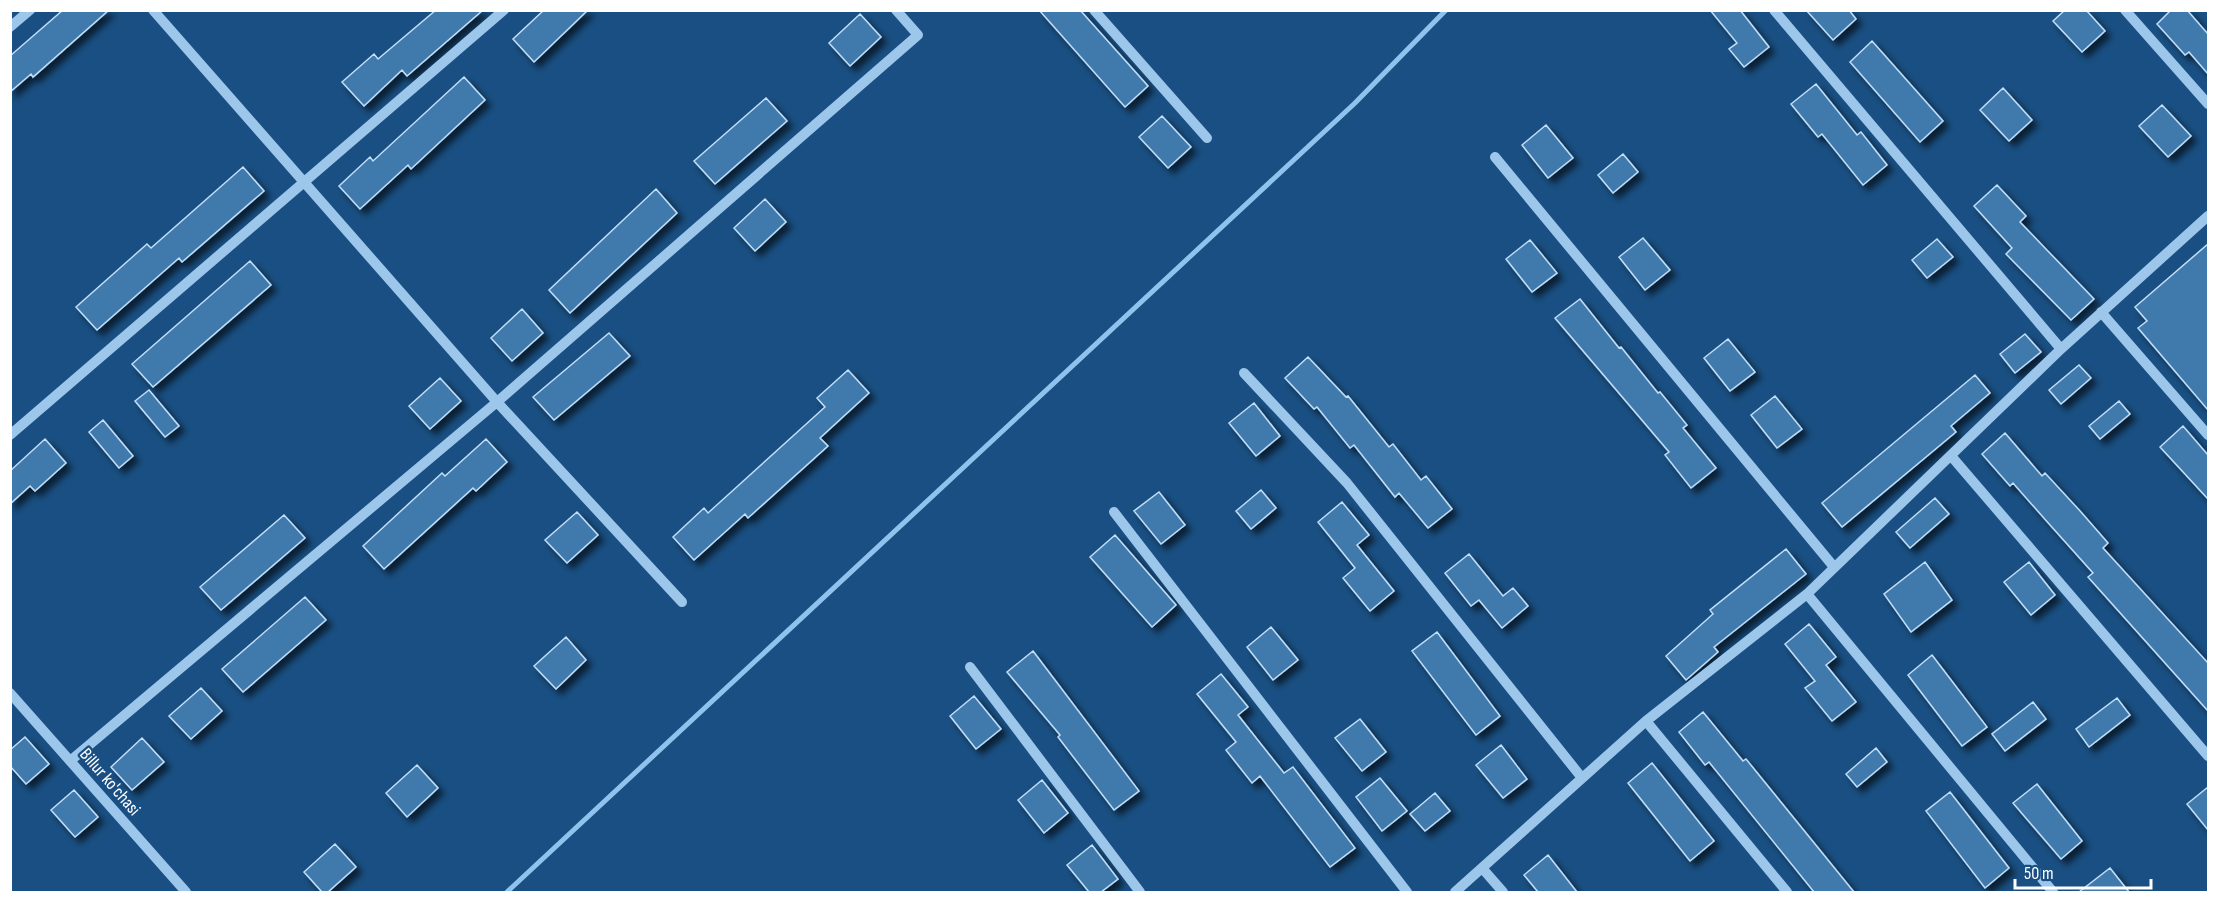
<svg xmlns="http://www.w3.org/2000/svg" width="2219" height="903" font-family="'Sofia Sans Condensed',sans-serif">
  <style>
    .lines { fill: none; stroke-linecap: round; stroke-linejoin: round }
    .stream { stroke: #8fc3ee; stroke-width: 5 }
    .building { fill: #4179ac; stroke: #c1dff9; stroke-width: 1.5; filter: url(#shadow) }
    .minor { stroke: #9dc6eb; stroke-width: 10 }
    .labels { text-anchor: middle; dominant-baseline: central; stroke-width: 4.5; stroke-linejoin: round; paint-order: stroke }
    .street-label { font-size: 18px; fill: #fff; stroke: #194f82 }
  </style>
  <defs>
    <filter id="shadow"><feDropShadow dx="5.5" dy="5.5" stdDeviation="3" flood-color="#0009"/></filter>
  </defs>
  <rect width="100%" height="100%" fill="#194f82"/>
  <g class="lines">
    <path class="stream" d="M 507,892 L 1355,103 L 1446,10"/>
  </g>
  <path class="building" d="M 63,10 L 109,10 L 33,77 L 31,74 L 10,92 L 10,56 Z
    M 436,10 L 483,10 L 407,76 L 402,70 L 364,106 L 342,82 L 374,54 L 378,59 Z
    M 544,10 L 588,10 L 534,62 L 513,39 Z
    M 1039,10 L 1080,10 L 1148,86 L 1125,107 Z
    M 1710,10 L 1740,10 L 1769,47 L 1744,67 L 1729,49 L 1737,43 Z
    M 1806,10 L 1849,10 L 1856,19 L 1833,40 Z
    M 2065,10 L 2086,10 L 2105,31 L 2082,52 L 2053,21 Z
    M 2171,10 L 2187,10 L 2208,34 L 2208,74 L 2189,52 L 2185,55 L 2157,24 Z
    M 860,14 L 881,37 L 850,66 L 829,43 Z
    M 1872,41 L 1943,121 L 1920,142 L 1850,62 Z
    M 464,77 L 485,100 L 411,169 L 408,165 L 360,209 L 339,186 L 370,157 L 373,161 Z
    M 1816,84 L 1857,135 L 1861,132 L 1887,165 L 1863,185 L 1822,134 L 1818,137 L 1791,104 Z
    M 2003,88 L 2032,120 L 2009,141 L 1980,110 Z
    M 766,98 L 787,121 L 715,184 L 694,161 Z
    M 2162,105 L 2191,136 L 2168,157 L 2139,126 Z
    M 1162,116 L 1191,147 L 1168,168 L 1139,137 Z
    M 1546,125 L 1573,158 L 1548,178 L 1522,145 Z
    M 1623,154 L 1638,172 L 1613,193 L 1598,175 Z
    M 243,167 L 264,191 L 182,262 L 179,258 L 97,330 L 76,307 L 147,244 L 151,248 Z
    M 1997,185 L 2026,216 L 2020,222 L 2094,299 L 2071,320 L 2006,254 L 2012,248 L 1974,206 Z
    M 656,189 L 677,213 L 570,313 L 549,290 Z
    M 765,199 L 786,222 L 755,251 L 734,228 Z
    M 1643,238 L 1670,270 L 1645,290 L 1619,257 Z
    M 1937,239 L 1953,257 L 1927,278 L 1912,260 Z
    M 1530,240 L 1557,273 L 1532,292 L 1506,259 Z
    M 2208,244 L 2208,410 L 2138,328 L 2147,321 L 2135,307 Z
    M 250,261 L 271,285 L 153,387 L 132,364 Z
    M 1580,299 L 1619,348 L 1621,347 L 1658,393 L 1660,392 L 1687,425 L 1683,428 L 1716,468 L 1691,488 L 1665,455 L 1669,452 L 1555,318 Z
    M 522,309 L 543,333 L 512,361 L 491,338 Z
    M 609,333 L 630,356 L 554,420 L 533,397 Z
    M 2025,334 L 2041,352 L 2015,373 L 2000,354 Z
    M 1728,339 L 1755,372 L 1730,391 L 1704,358 Z
    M 1308,357 L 1346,397 L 1348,396 L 1389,447 L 1393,444 L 1421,480 L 1426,476 L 1452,509 L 1428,528 L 1399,493 L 1395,497 L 1354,445 L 1350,448 L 1317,407 L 1314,409 L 1285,378 Z
    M 2079,365 L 2091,378 L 2061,404 L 2049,390 Z
    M 848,370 L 869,393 L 820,438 L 828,446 L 748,518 L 745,514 L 694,560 L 673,537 L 704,508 L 708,513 L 825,407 L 817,398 Z
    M 1975,375 L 1990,393 L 1951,426 L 1956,432 L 1842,527 L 1822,503 Z
    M 440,378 L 461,401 L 430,429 L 409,406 Z
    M 149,390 L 179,426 L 165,437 L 135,401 Z
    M 1775,396 L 1802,429 L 1777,448 L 1751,415 Z
    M 2119,401 L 2130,414 L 2100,439 L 2089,426 Z
    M 1254,403 L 1280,436 L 1256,456 L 1229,423 Z
    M 103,420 L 133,456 L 119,468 L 89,432 Z
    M 2183,426 L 2208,455 L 2208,499 L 2160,447 Z
    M 2005,433 L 2042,476 L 2045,473 L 2081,512 L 2108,543 L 2103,548 L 2208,663 L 2208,711 L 2088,577 L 2093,573 L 2050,525 L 2013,483 L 2010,486 L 1982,454 Z
    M 45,439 L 66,463 L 35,491 L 30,486 L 10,504 L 10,471 Z
    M 486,439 L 507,462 L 476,491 L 473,488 L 384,569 L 363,546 L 442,473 L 445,476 Z
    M 1261,490 L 1276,508 L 1251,529 L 1236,511 Z
    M 1159,492 L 1185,525 L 1161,544 L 1134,511 Z
    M 1935,498 L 1949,514 L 1910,548 L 1896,532 Z
    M 1342,502 L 1369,535 L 1357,545 L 1394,591 L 1370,611 L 1343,578 L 1355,568 L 1318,522 Z
    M 577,512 L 598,535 L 567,563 L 545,540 Z
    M 284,515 L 305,538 L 221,610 L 200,587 Z
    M 1115,535 L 1176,605 L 1152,627 L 1090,557 Z
    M 1786,549 L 1806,574 L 1714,647 L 1718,652 L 1686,680 L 1666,656 L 1713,614 L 1710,610 Z
    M 1469,554 L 1503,596 L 1513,588 L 1528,606 L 1502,628 L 1479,600 L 1471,606 L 1445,573 Z
    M 1925,562 L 1952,600 L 1911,632 L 1884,594 Z
    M 2029,562 L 2055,595 L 2031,615 L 2004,582 Z
    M 305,597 L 326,620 L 243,692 L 222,669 Z
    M 1809,624 L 1836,657 L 1826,665 L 1856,702 L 1832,721 L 1805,688 L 1815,681 L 1785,644 Z
    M 1271,627 L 1298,660 L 1273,680 L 1247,647 Z
    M 1437,632 L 1500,716 L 1476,735 L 1412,651 Z
    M 566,637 L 586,660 L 556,689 L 534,666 Z
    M 1033,651 L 1139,791 L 1114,810 L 1058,737 L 1060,735 L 1007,672 Z
    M 1932,655 L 1987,727 L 1962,746 L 1908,675 Z
    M 1221,674 L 1248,707 L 1238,715 L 1284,773 L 1293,767 L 1355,848 L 1330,867 L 1260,776 L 1252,783 L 1226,750 L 1236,742 L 1197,694 Z
    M 201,688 L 222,711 L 191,739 L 169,716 Z
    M 974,696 L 1001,729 L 976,749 L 950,716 Z
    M 2117,698 L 2130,715 L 2089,747 L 2076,729 Z
    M 2033,702 L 2046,719 L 2005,751 L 1992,734 Z
    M 1703,712 L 1743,761 L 1746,759 L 1854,892 L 1814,892 L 1709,762 L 1705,765 L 1679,732 Z
    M 1360,719 L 1386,752 L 1362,771 L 1335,738 Z
    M 25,737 L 49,764 L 26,784 L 10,766 L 10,750 Z
    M 142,738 L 164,762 L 132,790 L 111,767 Z
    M 1501,745 L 1527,779 L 1503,798 L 1476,765 Z
    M 1876,748 L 1887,762 L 1857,787 L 1846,774 Z
    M 1652,763 L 1714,841 L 1690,861 L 1628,783 Z
    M 417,765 L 438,788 L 407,817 L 386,793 Z
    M 1380,778 L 1407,811 L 1382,831 L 1356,797 Z
    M 1042,780 L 1068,813 L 1044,833 L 1018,800 Z
    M 2037,784 L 2082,841 L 2061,859 L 2013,803 Z
    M 2208,787 L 2208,830 L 2187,804 Z
    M 74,790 L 98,817 L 75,837 L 51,810 Z
    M 1950,792 L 2009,868 L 1985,888 L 1926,811 Z
    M 1435,793 L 1450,811 L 1425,831 L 1410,814 Z
    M 335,844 L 356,867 L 328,892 L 322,892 L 304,872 Z
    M 1092,845 L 1118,879 L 1101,892 L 1089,892 L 1067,865 Z
    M 1548,855 L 1577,892 L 1538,892 L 1524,875 Z
    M 2110,868 L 2129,892 L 2079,892 Z"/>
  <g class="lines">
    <path class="minor" d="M 153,10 L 497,402 L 682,602
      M 1094,10 L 1207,138
      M 1774,10 L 2061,349
      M 2125,10 L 2208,104
      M 10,27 L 30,10
      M 1495,157 L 1834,567
      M 2101,312 L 2208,435
      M 1244,373 L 1347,483 L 1582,778
      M 10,435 L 504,10
      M 1952,457 L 2208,756
      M 1114,512 L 1407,892
      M 1807,594 L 2053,892
      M 970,667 L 1140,892
      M 10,693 L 186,892
      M 1646,721 L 1787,892
      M 70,761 L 497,402 L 918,35 L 896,10
      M 1482,868 L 1503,892
      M 1455,892 L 1646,721 L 1807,594 L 2061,349 L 2208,216"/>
  </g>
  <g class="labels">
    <g class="street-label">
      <text transform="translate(110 782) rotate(49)">Billur ko'chasi</text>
    </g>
  </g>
  <rect width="2219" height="903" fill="none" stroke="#ffffff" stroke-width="24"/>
  <path d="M2015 879v9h136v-9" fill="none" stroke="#ffffff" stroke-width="3"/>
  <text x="2024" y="879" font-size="18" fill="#ffffff" stroke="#194f82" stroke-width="4.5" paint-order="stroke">50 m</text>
</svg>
